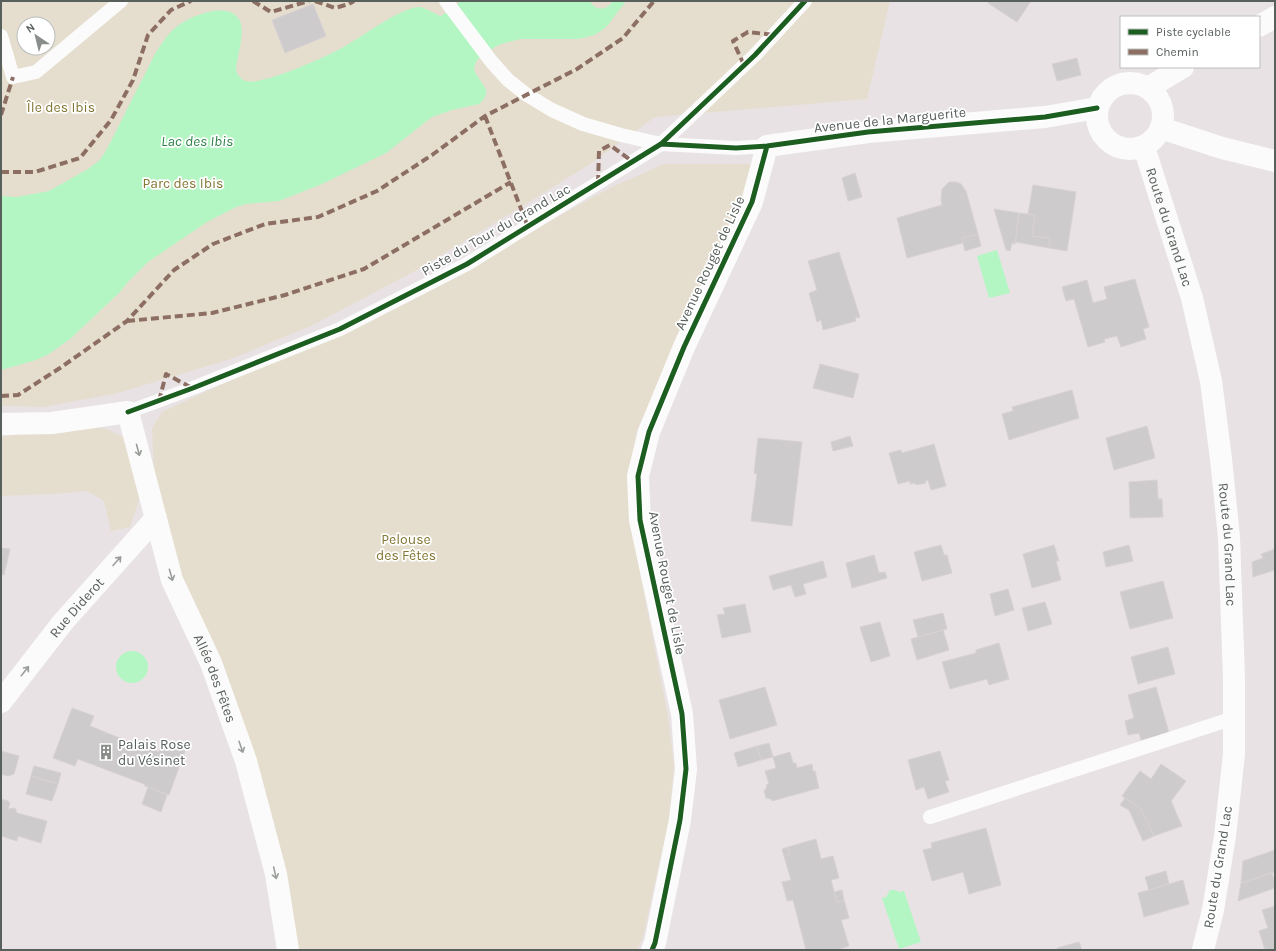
<svg xmlns="http://www.w3.org/2000/svg" width="1276" height="951" font-family="Karla,sans-serif">
  <style>
    .green { fill: #e5dece; fill-rule: evenodd }
    .water { fill: #b3f6c3 }
    .building { fill: #cecbcc; stroke: #d8d1d4 }
    .lines { fill: none; stroke-linecap: round; stroke-linejoin: round }
    .lane { stroke: #fcfbfb; stroke-width: 14 }
    .street { stroke: #fcfbfb; stroke-width: 22 }
    .quiet { stroke: #8d6e63; stroke-width: 4; stroke-dasharray: 8 4; stroke-linecap: butt }
    .cycleway-casing { stroke: #fff; stroke-width: 8 }
    .cycleway { stroke: #1b5e20; stroke-width: 5 }
    .oneway { stroke: #9a9e9b }
    .labels { text-anchor: middle; dominant-baseline: central; stroke-width: 3.5; stroke-linejoin: round; paint-order: stroke }
    .park-label { font-size: 14px; fill: #837735; stroke: #fff }
    .street-label { font-size: 14px; fill: #58605b; stroke: #fff }
    .poi-label { font-size: 14px; fill: #58605b; stroke: #fff; text-anchor: start }
    .water-label { font-size: 15px; font-style: italic; fill: #30834a; stroke: #fff }
  </style>
  <rect width="100%" height="100%" fill="#e8e2e5"/>
  <path class="green" d="M 1,1 L 890,1 L 867,99 L 655,117 L 593,162 L 523,206 L 415,271 L 311,326 L 231,359 L 118,393 L 44,407 L 1,406 ZM 24,24 L 48,24 L 48,48 L 24,48 Z
    M 664,164 L 752,164 L 736,217 L 637,430 L 628,479 L 631,526 L 667,711 L 674,764 L 669,820 L 643,937 L 637,950 L 288,950 L 276,874 L 156,518 L 152,428 L 162,412 L 340,329 L 530,232 L 610,188 Z
    M 79,426 L 105,428 L 123,437 L 141,493 L 130,527 L 111,531 L 104,501 L 87,491 L 54,494 L 1,496 L 1,437 Z"/>
  <path class="water" d="M 461,1 L 590,1 C 595,11 607,11 613,1 L 626,1 L 607,26 L 601,31 L 594,35 L 579,39 L 520,39 L 501,44 L 495,47 L 477,60 L 475,65 L 474,69 L 476,74 L 486,89 L 486,94 L 484,99 L 479,104 L 452,110 L 432,117 L 386,153 L 322,184 L 279,201 L 246,204 L 236,207 L 207,222 L 148,262 L 127,283 L 119,293 L 70,339 L 49,354 L 36,360 L 1,370 L 1,196 L 17,197 L 49,191 L 88,169 L 100,160 L 107,149 L 155,54 C 162,43 168,33 179,25 C 192,15 230,0 240,21 C 245,34 237,57 236,70 C 237,74 241,80 246,81 C 262,86 325,57 340,49 C 361,38 396,10 418,7 C 424,6 434,14 441,16 Z
    M 997,250 L 1010,293 L 989,298 L 977,256 Z
    M116 667a16 16 0 1 1 32 0a16 16 0 1 1-32 0Z
    M 890,890 L 895,890 L 900,892 L 904,891 L 921,942 L 899,949 L 882,898 L 886,897 Z"/>
  <path class="building" d="M 989,1 L 1031,1 L 1017,22 L 988,3 Z
    M 313,4 L 326,36 L 285,53 L 272,20 Z
    M 1077,58 L 1081,75 L 1057,81 L 1052,64 Z
    M 855,173 L 862,197 L 848,201 L 842,178 Z
    M 949,182 L 957,182 L 961,184 L 966,191 L 978,234 L 962,238 L 963,243 L 907,258 L 897,218 L 942,205 L 941,200 L 942,189 Z
    M 1033,185 L 1076,192 L 1067,251 L 1049,248 L 1050,238 L 1032,236 L 1035,215 L 1028,214 Z
    M 994,209 L 1019,213 L 1015,244 L 1012,243 L 1010,251 L 1006,250 Z
    M 1019,213 L 1035,215 L 1032,236 L 1050,238 L 1049,248 L 1016,242 L 1015,244 Z
    M 978,234 L 981,246 L 965,251 L 962,238 Z
    M 839,252 L 860,317 L 855,318 L 856,321 L 823,330 L 821,320 L 817,322 L 809,293 L 817,290 L 808,261 Z
    M 1135,279 L 1149,327 L 1143,329 L 1146,339 L 1121,347 L 1117,336 L 1104,339 L 1105,342 L 1088,347 L 1074,299 L 1066,301 L 1062,287 L 1087,280 L 1093,303 L 1107,299 L 1104,287 Z
    M 820,364 L 859,374 L 853,398 L 813,388 Z
    M 1072,390 L 1079,418 L 1009,440 L 1002,414 L 1013,411 L 1012,407 Z
    M 1147,426 L 1155,458 L 1114,470 L 1106,438 Z
    M 850,436 L 853,446 L 833,451 L 831,442 Z
    M 758,438 L 802,442 L 792,526 L 751,521 L 757,474 L 754,473 Z
    M 934,444 L 946,486 L 931,490 L 928,480 L 925,481 L 926,483 L 916,485 L 915,483 L 910,484 L 910,481 L 898,484 L 889,453 L 901,450 L 902,453 Z
    M 1157,480 L 1158,499 L 1162,499 L 1163,517 L 1130,518 L 1129,482 Z
    M 941,545 L 944,555 L 947,555 L 952,573 L 922,581 L 914,552 Z
    M 1054,545 L 1059,561 L 1056,561 L 1061,580 L 1032,588 L 1023,554 Z
    M 1129,545 L 1133,561 L 1106,567 L 1103,552 Z
    M 1,548 L 10,549 L 4,575 L 1,574 Z
    M 1275,549 L 1275,570 L 1253,577 L 1252,562 L 1263,558 L 1261,554 Z
    M 874,555 L 879,573 L 885,572 L 887,578 L 852,588 L 846,563 Z
    M 823,561 L 827,577 L 803,584 L 806,594 L 795,597 L 791,585 L 773,590 L 769,576 Z
    M 1163,581 L 1173,618 L 1130,629 L 1120,592 Z
    M 1008,589 L 1014,610 L 995,616 L 990,594 Z
    M 1045,602 L 1052,624 L 1028,631 L 1022,608 Z
    M 745,604 L 751,632 L 722,638 L 717,615 L 725,614 L 723,608 Z
    M 943,613 L 947,629 L 918,637 L 913,620 Z
    M 880,622 L 890,656 L 871,662 L 860,627 Z
    M 943,630 L 949,650 L 917,660 L 911,639 Z
    M 999,643 L 1009,679 L 989,685 L 987,679 L 950,689 L 942,662 L 976,653 L 976,650 Z
    M 1168,647 L 1175,674 L 1138,684 L 1131,657 Z
    M 765,687 L 777,725 L 730,739 L 719,700 Z
    M 1156,687 L 1169,733 L 1141,740 L 1139,733 L 1128,735 L 1125,721 L 1134,718 L 1128,695 Z
    M 72,708 L 94,716 L 90,726 L 112,735 L 159,752 L 162,742 L 185,751 L 169,795 L 145,786 L 144,784 L 78,759 L 75,766 L 53,758 Z
    M 769,743 L 773,757 L 761,760 L 757,746 Z
    M 757,746 L 761,760 L 738,767 L 734,753 Z
    M 1,751 L 19,756 L 14,774 L 8,776 L 1,774 Z
    M 940,751 L 949,780 L 945,781 L 949,792 L 928,799 L 924,787 L 916,790 L 908,760 Z
    M 790,752 L 793,763 L 796,763 L 797,768 L 812,764 L 813,771 L 815,771 L 819,788 L 772,801 L 771,799 L 766,798 L 764,791 L 767,787 L 766,785 L 769,784 L 765,771 L 776,768 L 773,757 Z
    M 1161,764 L 1186,781 L 1171,801 L 1182,826 L 1154,836 L 1141,809 L 1122,796 L 1140,771 L 1151,779 Z
    M 34,766 L 61,773 L 58,784 L 31,776 Z
    M 31,776 L 58,784 L 52,801 L 26,794 Z
    M 148,787 L 167,795 L 161,812 L 142,804 Z
    M 1125,798 L 1141,809 L 1154,836 L 1143,841 L 1129,810 L 1120,805 Z
    M 1,799 L 8,801 L 10,803 L 8,809 L 15,808 L 17,813 L 47,821 L 41,843 L 18,836 L 17,841 L 1,836 Z
    M 986,828 L 1001,885 L 969,894 L 963,872 L 932,881 L 923,850 L 932,848 L 931,843 Z
    M 816,839 L 821,859 L 833,856 L 839,878 L 831,880 L 837,902 L 844,900 L 849,918 L 841,920 L 849,946 L 836,950 L 806,950 L 793,900 L 787,901 L 782,882 L 791,880 L 784,856 L 789,854 L 788,847 Z
    M 788,847 L 789,854 L 784,856 L 782,849 Z
    M 1275,850 L 1275,872 L 1241,883 L 1243,861 Z
    M 1166,871 L 1169,884 L 1149,890 L 1145,877 Z
    M 1272,873 L 1275,882 L 1275,888 L 1238,901 L 1241,883 Z
    M 1183,880 L 1189,904 L 1144,917 L 1138,893 Z
    M 842,890 L 844,900 L 837,902 L 834,892 Z
    M 1275,906 L 1275,950 L 1265,950 L 1259,931 L 1268,928 L 1262,910 Z
    M 1079,942 L 1082,950 L 1057,950 L 1057,948 Z"/>
  <g class="lines">
    <path class="lane" d="M 446,1 L 491,61 L 508,80 L 527,95 L 552,110 L 583,124 L 621,135 L 661,144 L 736,148 L 767,146
      M 1,36 L 13,77 L 36,72 L 121,1
      M 128,412 L 193,388 L 340,329 L 467,264 L 661,144 L 755,55 L 805,1
      M 930,817 L 1234,718"/>
    <g class="street">
      <path d="M 1259,26 L 1275,17"/>
      <circle cx="1130" cy="116" r="33"/>
      <path d="M 1148,88 L 1183,67"/>
      <path d="M 1161,128 L 1222,148 L 1275,161"/>
      <path id="s1" d="M 1144,147 L 1192,298 L 1211,381 L 1221,459 L 1229,537 L 1234,678 L 1234,754 L 1225,836 L 1213,910 L 1203,950"/>
      <path id="s2" d="M 1,424 L 52,423 L 128,412 L 172,580 L 211,663 L 246,761 L 276,874 L 288,950"/>
      <path id="s3" d="M 1,702 L 63,622 L 156,518"/>
      <path d="M 652,950 L 655,943 L 680,820 L 686,769 L 682,714 L 640,520 L 638,476 L 649,432 L 684,347 L 752,202 L 767,146 L 868,132 L 1045,117 L 1097,108"/>
    </g>
    <path class="quiet" d="M 253,1 L 271,12 L 309,1
      M 315,1 L 335,8 L 349,4 L 354,1
      M 744,65 L 733,41 L 748,32 L 774,35
      M 1,115 L 13,77
      M 485,116 L 528,227
      M 1,172 L 35,172 L 80,158 L 111,120 L 133,80 L 148,35 L 171,10 L 191,1
      M 598,183 L 599,151 L 610,145 L 633,162
      M 127,321 L 212,313 L 285,295 L 364,269 L 511,182
      M 1,396 L 18,395 L 60,368 L 127,321 L 174,270 L 213,244 L 265,224 L 318,217 L 377,191 L 432,155 L 485,116 L 577,69 L 623,38 L 654,1
      M 159,401 L 166,374 L 192,388"/>
    <defs>
      <path id="cycleway" d="M 661,144 L 736,148 L 767,146 L 868,132 L 1045,117 L 1097,108
        M 128,412 L 193,388 L 340,329 L 467,264 L 661,144 L 755,55 L 805,1
        M 652,950 L 655,943 L 680,820 L 686,769 L 682,714 L 640,520 L 638,476 L 649,432 L 684,347 L 752,202 L 767,146"/>
    </defs>
    <use href="#cycleway" class="cycleway-casing"/>
    <use href="#cycleway" class="cycleway"/>
  </g>
  <defs><path id="oneway-shaft" d="M-6 0H5M1.5-3L5.5 0L1.5 3" fill="none" stroke-width="1.6" stroke-linecap="round" stroke-linejoin="round"/></defs>
  <g class="oneway">
    <use href="#oneway-shaft" transform="translate(138 450) rotate(75)"/>
    <use href="#oneway-shaft" transform="translate(117 561) rotate(-48)"/>
    <use href="#oneway-shaft" transform="translate(171 575) rotate(74)"/>
    <use href="#oneway-shaft" transform="translate(25 671) rotate(-52)"/>
    <use href="#oneway-shaft" transform="translate(241 747) rotate(71)"/>
    <use href="#oneway-shaft" transform="translate(275 873) rotate(77)"/>
  </g>
  <defs>
    <symbol id="building-bare" viewBox="-9 -9 18 18"><path d="M-4-6H4V6H1V3H-1V6H-4ZM-2.5-4.3h1.7v1.8h-1.7ZM.8-4.3h1.7v1.8H.8ZM-2.5-1h1.7V.8h-1.7ZM.8-1h1.7V.8H.8Z" fill="#8a8e8b" stroke="#fff" stroke-width="2.5" paint-order="stroke"/></symbol>
  </defs>
  <g fill-rule="evenodd">
    <use href="#building-bare" x="95" y="741" width="22" height="22"/>
  </g>
  <g class="labels">
    <g class="park-label">
      <text x="61" y="107">Île des Ibis</text>
      <text x="183" y="183">Parc des Ibis</text>
      <text x="406" y="539">Pelouse<tspan x="406" dy="16">des Fêtes</tspan></text>
    </g>
    <g class="street-label">
      <text transform="translate(890 120) rotate(-6)">Avenue de la Marguerite</text>
      <text stroke="none"><textPath href="#s1" startOffset="84">Route du Grand Lac</textPath></text>
      <text transform="translate(496 230) rotate(-30)">Piste du Tour du Grand Lac</text>
      <text transform="translate(710 263) rotate(-65)">Avenue Rouget de Lisle</text>
      <text stroke="none"><textPath href="#s1" startOffset="408">Route du Grand Lac</textPath></text>
      <text transform="translate(667 583) rotate(79)">Avenue Rouget de Lisle</text>
      <text stroke="none"><textPath href="#s3" startOffset="121">Rue Diderot</textPath></text>
      <text stroke="none"><textPath href="#s2" startOffset="409">Allée des Fêtes</textPath></text>
      <text transform="translate(1218 867) rotate(-81)">Route du Grand Lac</text>
    </g>
    <g class="poi-label">
      <text x="118" y="744">Palais Rose<tspan x="118" dy="16">du Vésinet</tspan></text>
    </g>
    <g class="water-label">
      <text x="197" y="141">Lac des Ibis</text>
    </g>
  </g>
  <rect width="1276" height="951" fill="none" stroke="#58605b" stroke-width="4"/>
  <rect x="1120" y="16" width="140" height="52" fill="#ffffff" stroke="#bcbfbd"/>
  <rect x="1128" y="29" width="20" height="6" fill="#1b5e20" stroke="#bcbfbd"/>
  <text x="1156" y="36" font-size="12" fill="#58605b">Piste cyclable</text>
  <rect x="1128" y="49" width="20" height="6" fill="#8d6e63" stroke="#bcbfbd"/>
  <text x="1156" y="56" font-size="12" fill="#58605b">Chemin</text>
  <g transform="translate(36 36) rotate(325)"><circle r="19" fill="#ffffff" stroke="#bcbfbd"/>
  <path d="M0-3L7 15L0 10L-7 15Z" fill="#8a8e8b"/>
  <text y="-6" font-size="11" font-weight="bold" text-anchor="middle" fill="#58605b">N</text>
  </g>
</svg>
